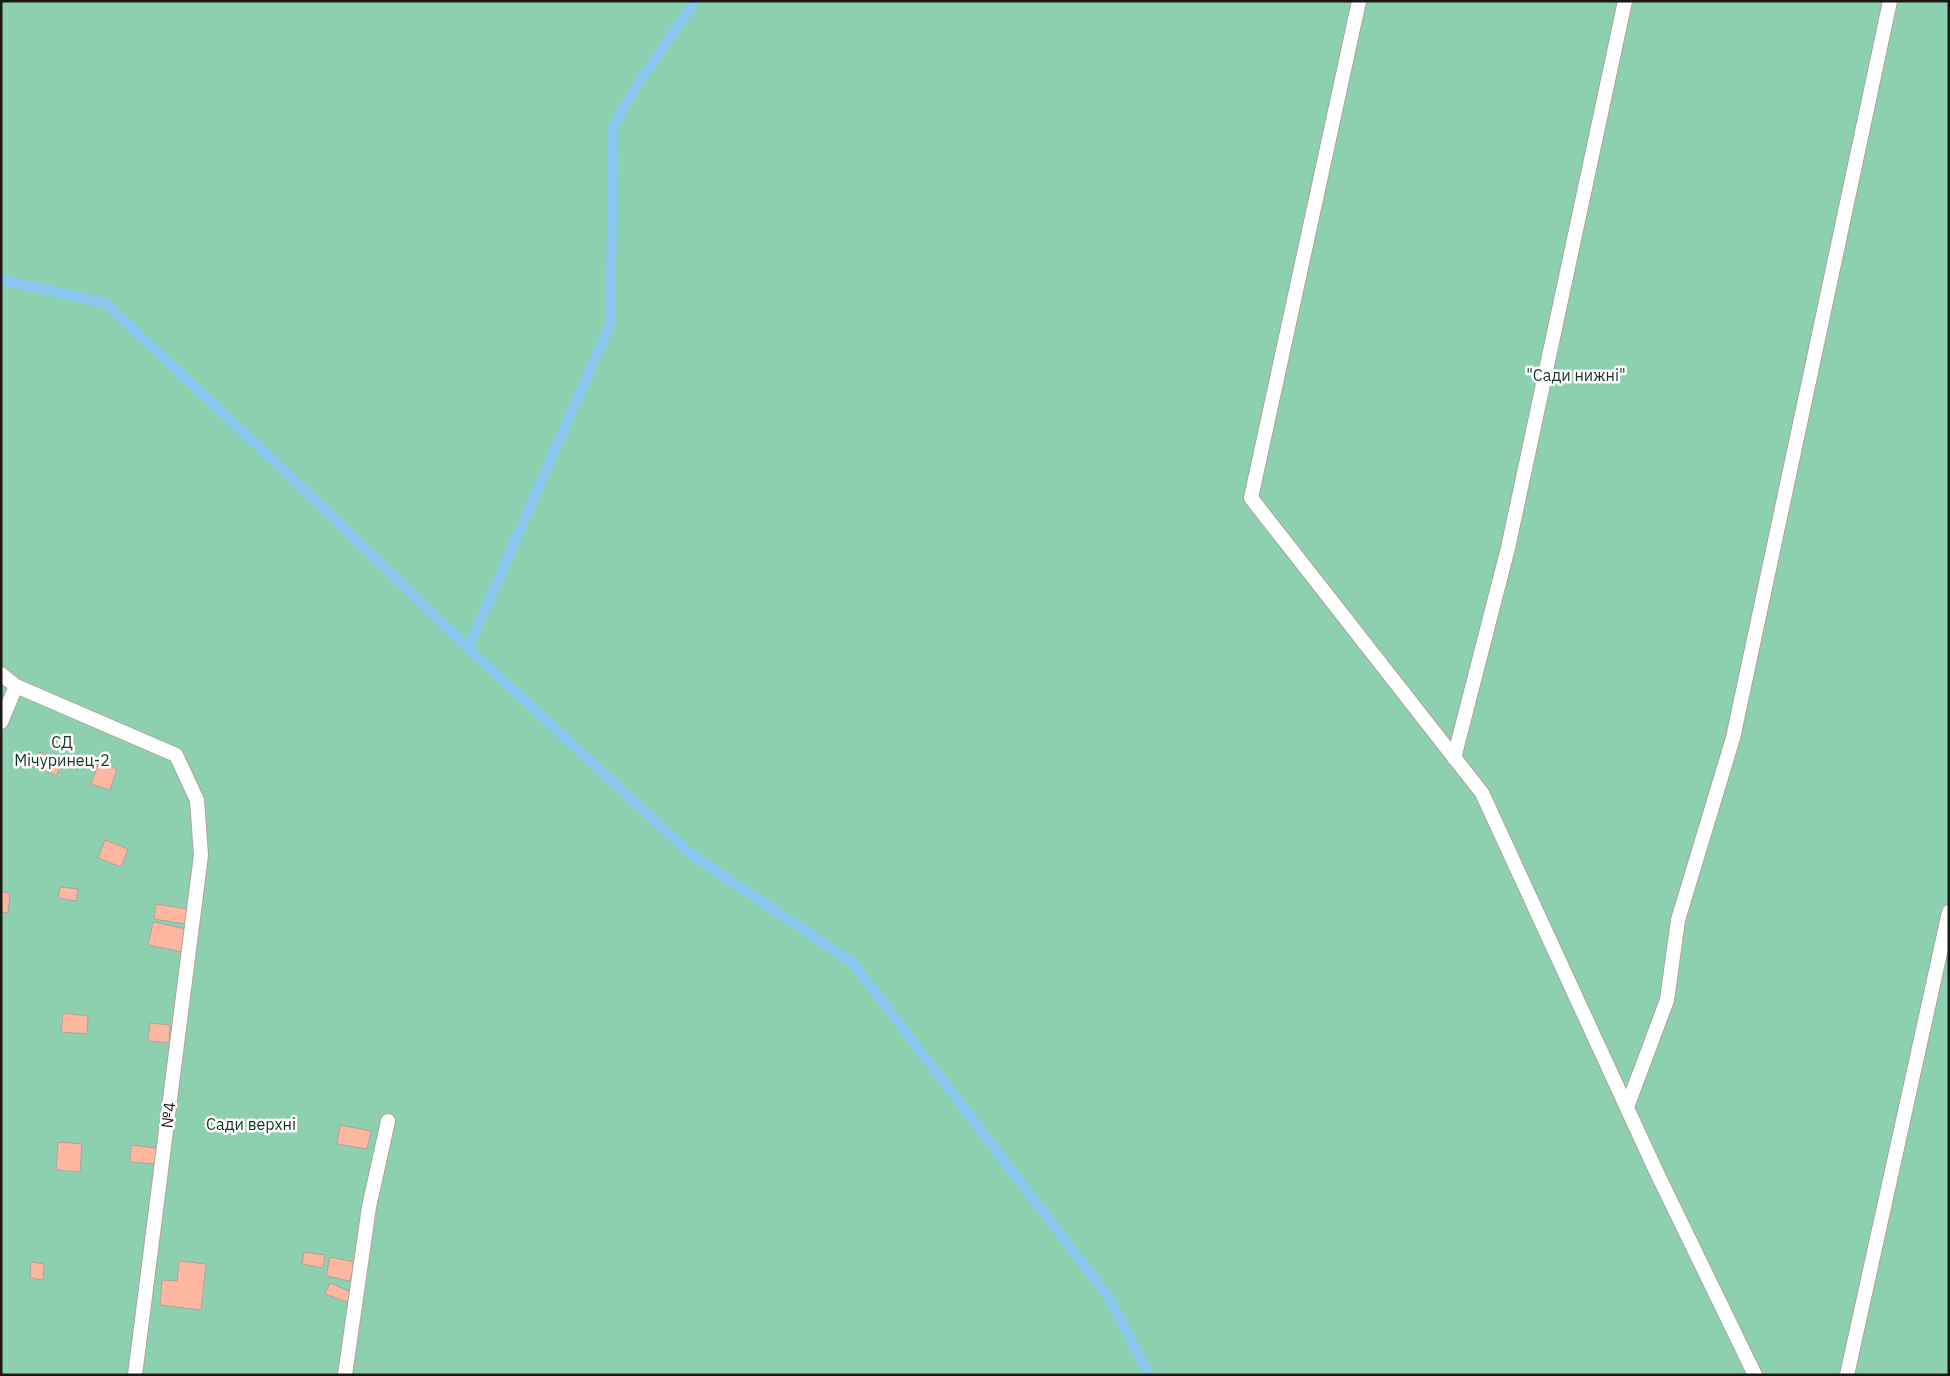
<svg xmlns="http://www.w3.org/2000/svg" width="1950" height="1376" font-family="'IBM Plex Sans',sans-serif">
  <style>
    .green { fill: #8dd0af }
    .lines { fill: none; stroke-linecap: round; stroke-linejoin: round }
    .stream { stroke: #89c7f0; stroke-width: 10 }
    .building { fill: #fdb7a1; stroke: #aea29e }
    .service-casing { stroke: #ada39b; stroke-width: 16 }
    .service { stroke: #fff; stroke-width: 14 }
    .labels { text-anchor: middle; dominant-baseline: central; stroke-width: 5; stroke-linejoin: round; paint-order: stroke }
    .park-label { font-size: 16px; fill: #153527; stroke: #fff }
    .street-label { font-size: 16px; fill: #1b1815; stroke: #fff }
  </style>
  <rect width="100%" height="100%" fill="#eee4dc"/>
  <path class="green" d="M 1,1 L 1949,1 L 1949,1375 L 1,1375 Z"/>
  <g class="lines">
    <path class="stream" d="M 1,280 L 105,303 L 290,476 L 468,648 L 691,854 L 853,963 L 1110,1299 L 1149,1375
      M 468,648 L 610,324 L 613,170 L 612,128 L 637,85 L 695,1"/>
  </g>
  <path class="building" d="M 39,752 L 62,760 L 57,775 L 33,767 Z
    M 99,762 L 117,769 L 110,790 L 91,784 Z
    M 105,840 L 128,849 L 121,867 L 98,858 Z
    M 60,887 L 78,889 L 76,901 L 58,898 Z
    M 1,892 L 10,893 L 8,913 L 1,912 Z
    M 156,904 L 188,909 L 186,924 L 154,919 Z
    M 153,922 L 186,929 L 182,952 L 148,945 Z
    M 63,1013 L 88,1016 L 87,1034 L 61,1032 Z
    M 150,1023 L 170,1025 L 169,1043 L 148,1041 Z
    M 340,1125 L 371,1131 L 367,1149 L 337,1144 Z
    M 58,1142 L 82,1144 L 80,1172 L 56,1170 Z
    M 131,1145 L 157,1148 L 155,1164 L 130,1162 Z
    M 304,1252 L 325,1255 L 323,1268 L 302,1264 Z
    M 330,1257 L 355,1262 L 350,1281 L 326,1276 Z
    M 179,1261 L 206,1264 L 201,1310 L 160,1305 L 162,1280 L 177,1281 Z
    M 31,1262 L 44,1264 L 43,1280 L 30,1278 Z
    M 330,1283 L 351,1292 L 347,1302 L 325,1294 Z"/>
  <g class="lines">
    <defs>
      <path id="service" d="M 1359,1 L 1251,498 L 1482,793 L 1656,1171 L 1755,1375
        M 1,674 L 16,686 L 176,755 L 197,800 L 201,855 L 135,1375
        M 1,722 L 16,686
        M 1454,758 L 1508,548 L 1625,1
        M 1627,1107 L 1667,1000 L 1678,920 L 1733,738 L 1890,1
        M 345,1375 L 369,1207 L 388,1121
        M 1847,1375 L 1949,912"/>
    </defs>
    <use href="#service" class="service-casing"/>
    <use href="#service" class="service"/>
  </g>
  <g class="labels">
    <g class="park-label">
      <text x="1576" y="375">"Сади нижні"</text>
      <text x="62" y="742">СД<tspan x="62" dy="18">Мічуринец-2</tspan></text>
      <text x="251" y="1124">Сади верхні</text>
    </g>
    <g class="street-label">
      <text transform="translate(168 1115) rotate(-83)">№4</text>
    </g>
  </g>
  <rect width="1950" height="1376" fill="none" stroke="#1b1815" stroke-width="5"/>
</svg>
